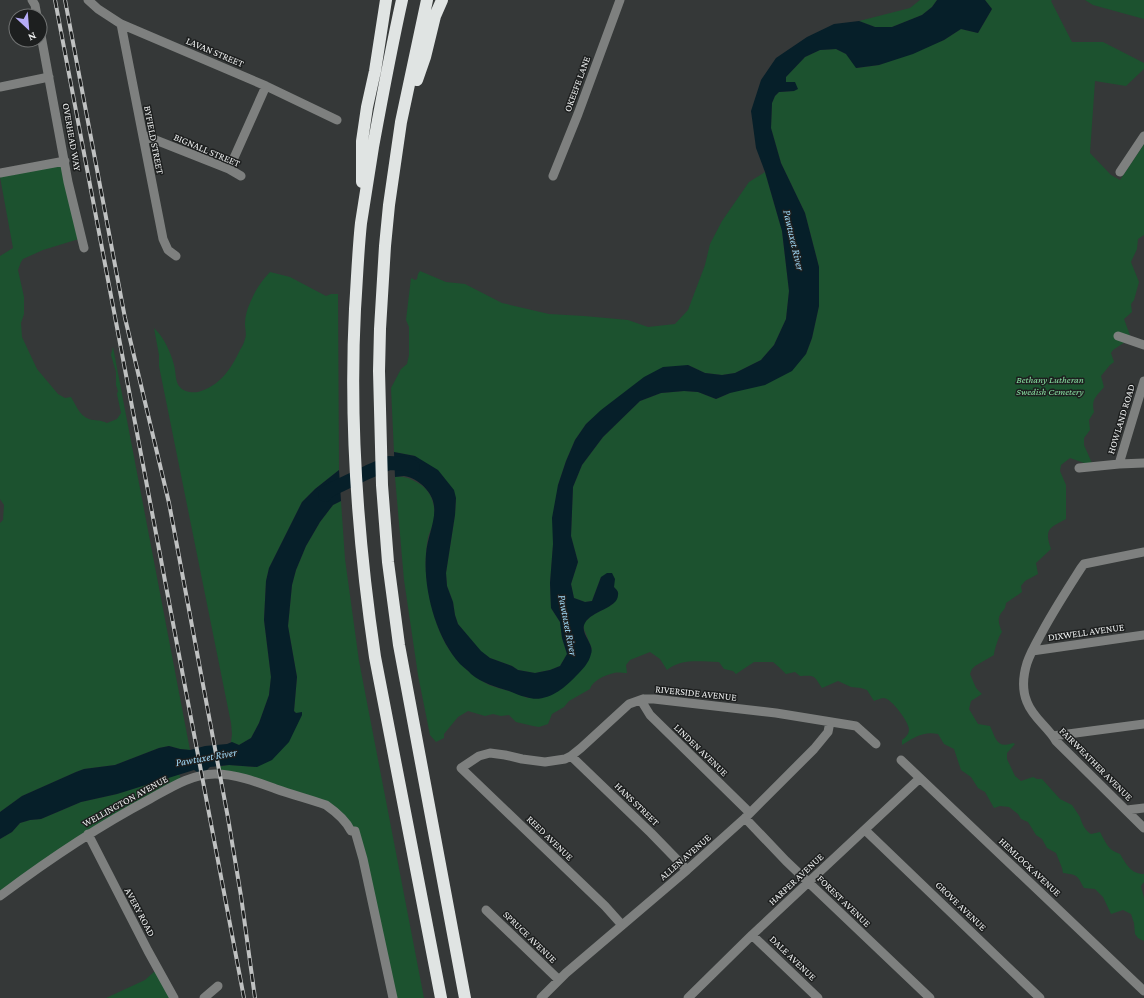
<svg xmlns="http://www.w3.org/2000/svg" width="1144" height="998" font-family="'Crimson Pro',serif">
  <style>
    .green { fill: #1c522f }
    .water { fill: #061f29 }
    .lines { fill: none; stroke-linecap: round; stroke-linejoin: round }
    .river { stroke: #061f29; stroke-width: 14 }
    .minor { stroke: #7e807f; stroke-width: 9 }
    .highway { stroke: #e0e4e3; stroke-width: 12 }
    .rail-casing { stroke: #bfc1c1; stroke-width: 4 }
    .rail { stroke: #1d1f1f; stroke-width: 2.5; stroke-dasharray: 8; stroke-linecap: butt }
    .labels { text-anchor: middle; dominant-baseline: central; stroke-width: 3; stroke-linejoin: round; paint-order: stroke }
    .street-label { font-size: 10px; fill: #eef0f0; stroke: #1d1f1f }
    .park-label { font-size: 10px; font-style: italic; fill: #88dfa1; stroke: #1d1f1f }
    .water-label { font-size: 11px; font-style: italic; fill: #a0daf8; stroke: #1d1f1f }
  </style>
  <rect width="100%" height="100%" fill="#353838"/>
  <path class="green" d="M 920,0 L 937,0 L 932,7 L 922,15 L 892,27 L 875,27 L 859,21 L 910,8 Z
    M 985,0 L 1052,0 L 1051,1 L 1072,42 L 1103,42 L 1144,63 L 1144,69 L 1126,86 L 1095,81 L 1090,153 L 1111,175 L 1120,180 L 1144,144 L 1144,235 L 1138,239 L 1137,249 L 1131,262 L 1139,282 L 1134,300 L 1131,304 L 1132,312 L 1124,319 L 1131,338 L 1113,350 L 1111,353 L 1114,362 L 1110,365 L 1101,376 L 1104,387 C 1096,397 1091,399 1094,412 L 1089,420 L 1090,430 L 1084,438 L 1084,445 L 1092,463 L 1087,464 L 1070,458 L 1061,465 L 1060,471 L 1066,485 L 1066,519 C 1049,528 1044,529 1051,549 L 1036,563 L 1038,574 L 1025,581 L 1021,586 L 1022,592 L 1006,603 C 1005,611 1003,609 1000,615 C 997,620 1000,627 1002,632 C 999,635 994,651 994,655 L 975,666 L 972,669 L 970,674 L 976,688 L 982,694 L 971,701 L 969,709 L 978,724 L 990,726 C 996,739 997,749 1013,743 L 1015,744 L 1007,753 L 1007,759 L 1015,776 L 1021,781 L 1033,777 L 1037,779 L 1042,779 L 1060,799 L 1072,805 L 1080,817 C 1082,824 1085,830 1091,834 L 1100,832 C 1106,843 1108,850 1120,854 C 1126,864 1131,874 1144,874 L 1144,882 L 1141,886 L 1144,898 L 1144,941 L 1138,938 L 1135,934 L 1134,923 L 1131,914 L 1123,910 L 1111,914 L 1103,897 L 1095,889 L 1084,888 C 1077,875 1078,875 1063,873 L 1062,868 L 1056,853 L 1047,848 L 1042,839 L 1036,835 L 1028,822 L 1021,819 L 1018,814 L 1009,807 L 1000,806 L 994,808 L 985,792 L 978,788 L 971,777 L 961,770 L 954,749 L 944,744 L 938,734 C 924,731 914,737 902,745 L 902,740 C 906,737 909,734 909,729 C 908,721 892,699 884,698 C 881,698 877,700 874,701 L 867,690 L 861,688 L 851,687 L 838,681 L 822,688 C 814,676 816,675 800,676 L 795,672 L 786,674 L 780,668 L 773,662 L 754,662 L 736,674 L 733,671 L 724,669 L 719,662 C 701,662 682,658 667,670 L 660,659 L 650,652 L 630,660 L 626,665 L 627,673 C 623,673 618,672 614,673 C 605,675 592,681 590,689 L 569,701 L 564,707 L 552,714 L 548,724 L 539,727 L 533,726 L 516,722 L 509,715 L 501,716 L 493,714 L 485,716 L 468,711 L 458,717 L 444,734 L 444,738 L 436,742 L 430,735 L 418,675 L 404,580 L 395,477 C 405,476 409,478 418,483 C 431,490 436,505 434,519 C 433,525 430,531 428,537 C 426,548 425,561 426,573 C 428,598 436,630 450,651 C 460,665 473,677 489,685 C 501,690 515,691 527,698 L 592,649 L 584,629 L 584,623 L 591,616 L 613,604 L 618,592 L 614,587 L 601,577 L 592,601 L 585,602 L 574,598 L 571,584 L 578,562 L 571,536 L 573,487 L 582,465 L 603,437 L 640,401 L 661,393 L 684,391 L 698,392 L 716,399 L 730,393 L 806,354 L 812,338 L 819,306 L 819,267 L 805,213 L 781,163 L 771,128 L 772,103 L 775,96 L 779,92 L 794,91 L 786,82 L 786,77 L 805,57 L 820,50 L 836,49 L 846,54 L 857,68 L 879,65 L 944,40 L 961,29 L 978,33 L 992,9 Z
    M 1085,0 L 1144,0 L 1144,19 L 1093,5 Z
    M 60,162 L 82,238 L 43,250 L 23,259 L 21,262 L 18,270 L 24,297 L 24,314 L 21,323 L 22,337 L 37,369 L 58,394 L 65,398 L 71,397 C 77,407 81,419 94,420 C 100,421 100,420 107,423 L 117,419 L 121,413 L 117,394 L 118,391 L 116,385 L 116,372 L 111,355 L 113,347 L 190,750 L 180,749 L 169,746 L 159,748 L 115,765 L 84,769 L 76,772 L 22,796 L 0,812 L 0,523 L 3,520 L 4,505 L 0,499 L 0,256 L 13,248 L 0,177 Z
    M 765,172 L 782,231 L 789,291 L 786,319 L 774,345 L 761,360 L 735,373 L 722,375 L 705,373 L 688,365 L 593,418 L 586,424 L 575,440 L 566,461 L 558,485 L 550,583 L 551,608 L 560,622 L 562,638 L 567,654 L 560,666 L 550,670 L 535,673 L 518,670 L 512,666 L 490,658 L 481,652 L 458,624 L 455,615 L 453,602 L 447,586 L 446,573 L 455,515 L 456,498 L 415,456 L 394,452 L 391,388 L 401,369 L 407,364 L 409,355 L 409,327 L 406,320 L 411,278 L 415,280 L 417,279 L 418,274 L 420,271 L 446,282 L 465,284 L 502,303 L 549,314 L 584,316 L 628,320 L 648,327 L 675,324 L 688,310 L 705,265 L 710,244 L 722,221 L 749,182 Z
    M 270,272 L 290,277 L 326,296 L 331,294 L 338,294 L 339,470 L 315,489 L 302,502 L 269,568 L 266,581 L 264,620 L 271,677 L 269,695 L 259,723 L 251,738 L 239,745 L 231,742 L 232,734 L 231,723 L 159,366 L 159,355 L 154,328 C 164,337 171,353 174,365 C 176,372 175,381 179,386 C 183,392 192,393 198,392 C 220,386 231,369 240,350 C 242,347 244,343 245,339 C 247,334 245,329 245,324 C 245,317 247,309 250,303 C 256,289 260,283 270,272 Z
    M 341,501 L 345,559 L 359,661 L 424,998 L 392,998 L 352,832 L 324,805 L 216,773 L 217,767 L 229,765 L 257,767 L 296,713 L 294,711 L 297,677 L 288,626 L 292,585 L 296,570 L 306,546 L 320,522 L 333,505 Z
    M 179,774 L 182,781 L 123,813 L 0,897 L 0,839 L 12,832 L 20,823 L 30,820 L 41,819 L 81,802 L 117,794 Z
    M 155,971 L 174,998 L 106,998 L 145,980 Z"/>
  <path class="water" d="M 937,0 L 985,0 L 992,9 L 978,33 L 961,29 L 944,40 L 913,54 L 879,65 L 856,68 L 846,54 L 836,49 L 820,50 L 805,57 L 786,77 L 786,82 L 795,82 L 798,89 L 794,91 L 779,92 L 775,96 L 772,103 L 771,128 L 781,163 L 805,213 L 819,267 L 819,306 L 812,338 L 806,354 L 792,371 L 765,385 L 730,393 L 716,399 L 698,392 L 684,391 L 661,393 L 640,401 L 603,437 L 582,465 L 573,487 L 571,536 L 578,562 L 571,584 L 574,598 L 585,602 L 592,601 L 601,577 L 607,573 L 612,573 L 615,579 L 614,587 C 616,589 619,592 618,595 C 618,608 591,611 585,623 C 579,633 595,644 591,654 C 589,663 582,670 576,676 C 564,689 545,704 526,697 C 520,696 515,693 509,691 C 496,687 482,683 471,674 C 468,670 463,667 460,664 C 436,638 423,589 426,554 C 427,538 436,521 434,506 C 433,492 418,478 404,476 C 401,476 398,477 395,477 L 394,452 L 415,456 L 438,470 L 454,490 L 456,498 L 455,515 L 446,573 L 447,586 L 453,602 L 455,615 L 458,624 L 481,651 L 490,658 L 512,666 L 518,670 L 535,673 L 550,670 L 560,666 L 567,654 L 562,638 L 560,622 L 551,608 L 550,583 L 553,544 L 552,518 L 558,485 L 566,461 L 575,440 L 586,424 L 601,410 L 644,377 L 663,367 L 688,365 L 705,373 L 722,375 L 735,373 L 761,360 L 774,345 L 786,319 L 789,291 L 782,231 L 765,172 L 756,148 L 751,111 L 761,80 L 776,58 L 807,37 L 834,24 L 859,21 L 875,27 L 892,27 L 922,15 L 932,7 Z
    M 339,470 L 341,501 L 333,505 L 320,522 L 306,546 L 296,570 L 292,585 L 288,626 L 297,677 L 294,711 L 296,713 L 302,712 L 302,715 L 289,742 L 272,760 L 257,767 L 229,765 L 210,767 L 205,772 L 199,773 L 194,770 L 117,794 L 81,802 L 41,819 L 30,820 L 20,823 L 12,832 L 0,839 L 0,812 L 22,796 L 76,772 L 84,769 L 115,765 L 159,748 L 169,746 L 180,749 L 190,750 L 205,746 L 227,744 L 232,742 L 239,745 L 251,738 L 259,723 L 269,695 L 271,677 L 264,620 L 266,581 L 269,568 L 302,502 L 315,489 Z"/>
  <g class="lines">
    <path class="river" d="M 325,495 L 328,491 L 368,472 L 389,463 L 407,464 L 413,467"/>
    <path class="minor" d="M 32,0 L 35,5 L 37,16
      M 88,0 L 98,9 L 121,24 L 266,86 L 337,120
      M 121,24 L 163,239 L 168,250 L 176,256
      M 40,30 L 68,182 L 84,248
      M 0,87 L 49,77
      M 143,135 L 229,169 L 241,176
      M 229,169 L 266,86
      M 1120,172 L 1144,136
      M 0,173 L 65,161
      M 553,176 L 578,114 L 620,0
      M 1118,336 L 1144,345
      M 1119,464 L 1144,381
      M 1079,468 L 1119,464 L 1144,463
      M 1144,552 L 1084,564 L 1081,568 C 1067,590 1052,613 1040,636 C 1035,645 1030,654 1027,663 C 1023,676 1022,690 1027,702 C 1033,718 1048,727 1056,741 L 1144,828
      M 1032,651 L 1144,635
      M 643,699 L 642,702 L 650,715 L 750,813
      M 1053,736 L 1144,724
      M 571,756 L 651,833 L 687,870
      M 901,760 L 1144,991
      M 1127,810 L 1144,808
      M 745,818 L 786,861 L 930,998
      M 865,830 L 1040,998
      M 88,834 L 148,951 L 174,998
      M 0,896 C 48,860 97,827 150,799 C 170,788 191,774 215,774 C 236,774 257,782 276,789 C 293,795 309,799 326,805 C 336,812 346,820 351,831 L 355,831 L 363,859 L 393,998
      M 486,910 L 559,980
      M 622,925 L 605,906 L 461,768 L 479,756 L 490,753 L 505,755 L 522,759 L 545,762 L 565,759 L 571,756 L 581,748 L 629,704 L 643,699 L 654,699 L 776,713 L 856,726 L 876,744
      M 752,935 L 818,998
      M 204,998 L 218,986
      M 541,998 L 566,973 L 687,870 L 745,818 L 814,749 L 828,732 L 830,722
      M 688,998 L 752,935 L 920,778"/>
    <path class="highway" d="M 402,0 C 391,49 382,98 373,147 C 369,172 365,197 361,223 C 358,251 357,280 355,309 C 349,426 358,542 375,657 L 441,998
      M 427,0 L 401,122 L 389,205 L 385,246 L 380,329 L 379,371 L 382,485 L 388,562 L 399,645 L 465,998
      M 417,80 L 425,57 L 435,16 L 442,0
      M 362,182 L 362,141 L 367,107 L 375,71 L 386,0"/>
    <defs>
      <path id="rail" d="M 55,0 L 244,998
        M 65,0 L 125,318 L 169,503 L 228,818 L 241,896 L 255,998"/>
    </defs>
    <use href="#rail" class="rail-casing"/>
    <use href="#rail" class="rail"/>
  </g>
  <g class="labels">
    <g class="street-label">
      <text transform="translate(215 52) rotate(23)">LAVAN STREET</text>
      <text transform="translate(577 84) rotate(-70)">OKEEFE LANE</text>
      <text transform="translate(72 137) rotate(80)">OVERHEAD WAY</text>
      <text transform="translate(154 140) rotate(79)">BYFIELD STREET</text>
      <text transform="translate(207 150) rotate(23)">BIGNALL STREET</text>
      <text transform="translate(1121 419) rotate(-73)">HOWLAND ROAD</text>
      <text transform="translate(1086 632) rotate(-8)">DIXWELL AVENUE</text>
      <text transform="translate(696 693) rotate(6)">RIVERSIDE AVENUE</text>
      <text transform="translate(701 750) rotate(44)">LINDEN AVENUE</text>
      <text transform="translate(1096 764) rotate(45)">FAIRWEATHER AVENUE</text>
      <text transform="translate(125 801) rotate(-29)">WELLINGTON AVENUE</text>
      <text transform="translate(637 804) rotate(44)">HANS STREET</text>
      <text transform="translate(550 838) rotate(44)">REED AVENUE</text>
      <text transform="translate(685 857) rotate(-41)">ALLEN AVENUE</text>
      <text transform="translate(1030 867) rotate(43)">HEMLOCK AVENUE</text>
      <text transform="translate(796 879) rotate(-43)">HARPER AVENUE</text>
      <text transform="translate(844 901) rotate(44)">FOREST AVENUE</text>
      <text transform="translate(961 906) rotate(44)">GROVE AVENUE</text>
      <text transform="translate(140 912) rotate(62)">AVERY ROAD</text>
      <text transform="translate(530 937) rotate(44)">SPRUCE AVENUE</text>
      <text transform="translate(793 958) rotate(44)">DALE AVENUE</text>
    </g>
    <g class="park-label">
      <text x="1050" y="379">Bethany Lutheran<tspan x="1050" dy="12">Swedish Cemetery</tspan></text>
    </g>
    <g class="water-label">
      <text transform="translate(794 240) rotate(77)">Pawtuxet River</text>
      <text transform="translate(568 625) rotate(79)">Pawtuxet River</text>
      <text transform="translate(206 757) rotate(-10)">Pawtuxet River</text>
    </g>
  </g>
  <g transform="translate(28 28) rotate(154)"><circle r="19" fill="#1d1f1f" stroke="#717373"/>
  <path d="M0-3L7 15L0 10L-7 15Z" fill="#b6acf8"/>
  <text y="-6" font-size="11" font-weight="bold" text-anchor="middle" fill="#eef0f0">N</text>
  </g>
</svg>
